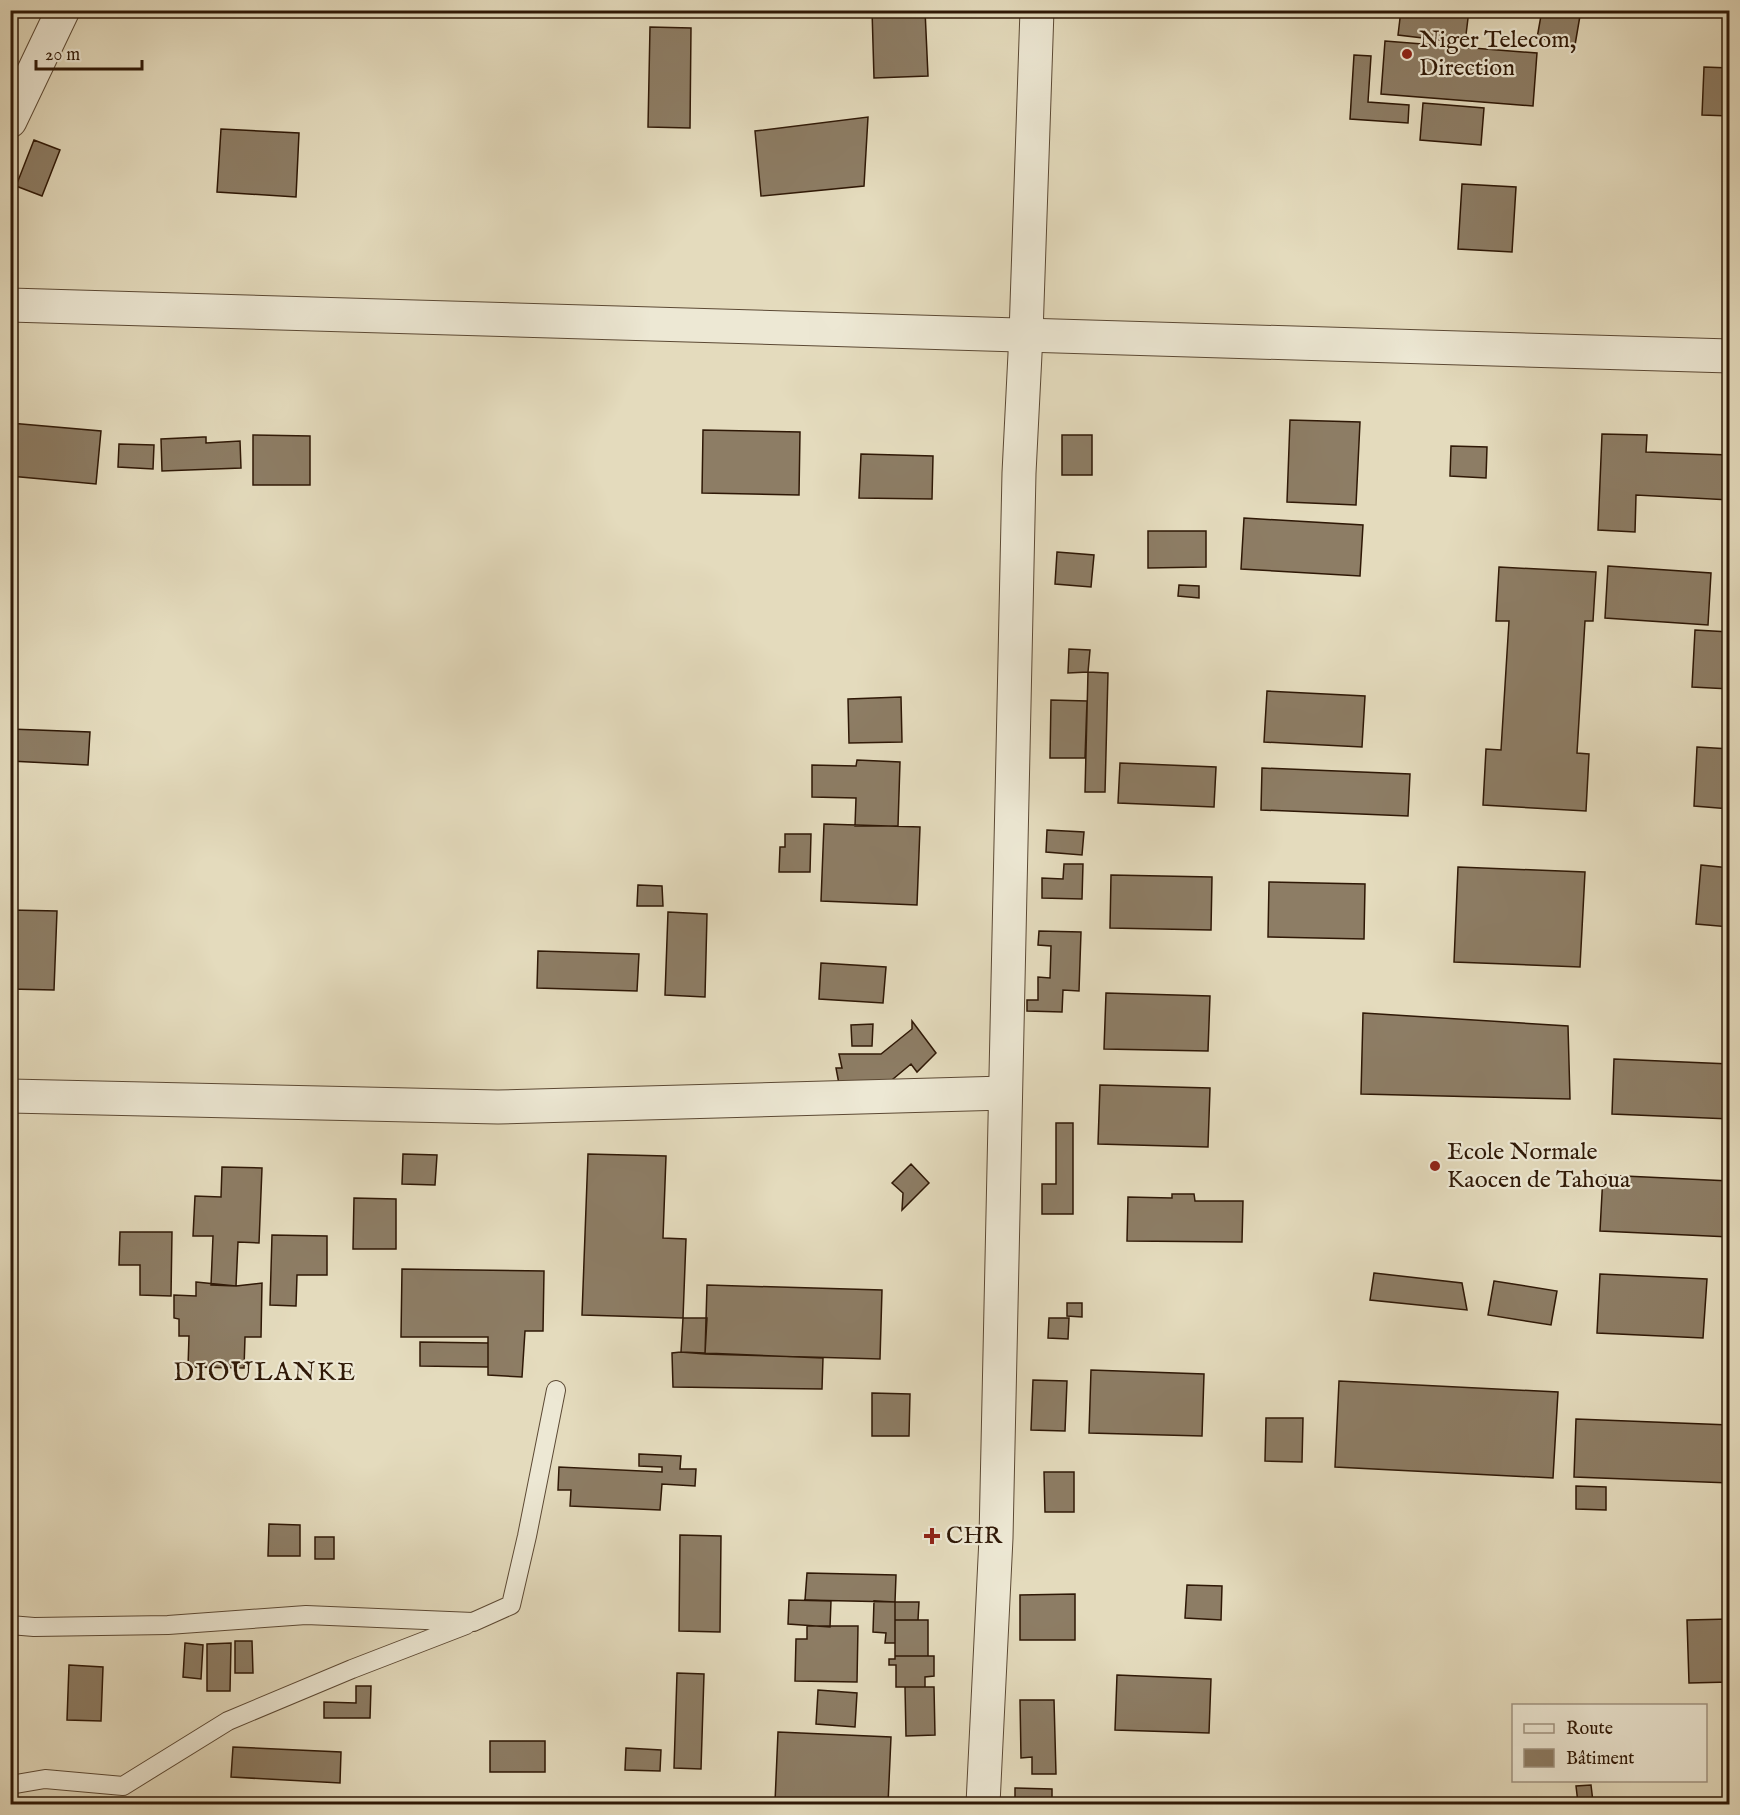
<svg xmlns="http://www.w3.org/2000/svg" width="1740" height="1815" font-family="'IM FELL English',serif">
  <style>
    .building { fill: #8d7d65; stroke: #2f1806; stroke-width: 1.5 }
    .lines { fill: none; stroke-linecap: round; stroke-linejoin: round }
    .service-casing { stroke: #5c4934; stroke-width: 20 }
    .minor-casing { stroke: #5c4934; stroke-width: 35 }
    .tertiary-casing { stroke: #5c4934; stroke-width: 35 }
    .service { stroke: #ede8d4; stroke-width: 18 }
    .minor { stroke: #ede8d4; stroke-width: 33 }
    .tertiary { stroke: #ede8d4; stroke-width: 33 }
    .poi-dot { fill: #8f2418; stroke: #ede8d4; stroke-width: 2 }
    .labels { text-anchor: middle; dominant-baseline: central; stroke-width: 4.5; stroke-linejoin: round; paint-order: stroke }
    .poi-label { font-size: 24px; fill: #2f1806; stroke: #ede8d4; text-anchor: start }
    .neighbourhood-label { font-size: 26px; letter-spacing: 1.5px; fill: #2f1806; stroke: #ede8d4 }
  </style>
  <rect width="100%" height="100%" fill="#e4dbbd"/>
  <filter id="stains"><feTurbulence type="fractalNoise" baseFrequency=".00333" numOctaves="4"/><feColorMatrix values="0 0 0 0 .2 0 0 0 0 .09 0 0 0 0 .02 0 0 0 .5 -.17"/></filter>
  <radialGradient id="worn" r=".72"><stop offset=".6" stop-color="#630" stop-opacity="0"/><stop offset="1" stop-color="#630" stop-opacity=".3"/></radialGradient>
  <path class="building" d="M 872,10 L 925,10 L 928,76 L 874,78 Z
    M 1401,10 L 1469,10 L 1465,43 L 1398,35 Z
    M 1542,10 L 1581,10 L 1575,45 L 1537,38 Z
    M 650,27 L 691,28 L 690,128 L 648,127 Z
    M 1385,41 L 1537,53 L 1533,106 L 1381,94 Z
    M 1354,55 L 1371,56 L 1368,102 L 1409,105 L 1408,123 L 1350,119 Z
    M 1704,67 L 1730,68 L 1730,116 L 1702,115 Z
    M 1423,103 L 1484,108 L 1481,145 L 1420,140 Z
    M 868,117 L 864,186 L 761,196 L 755,131 Z
    M 221,129 L 299,133 L 296,197 L 217,192 Z
    M 34,140 L 60,150 L 42,196 L 16,186 Z
    M 1462,184 L 1516,187 L 1512,252 L 1458,249 Z
    M 1290,420 L 1360,422 L 1356,505 L 1287,502 Z
    M 10,423 L 101,431 L 96,484 L 10,476 Z
    M 703,430 L 800,432 L 799,495 L 702,493 Z
    M 1602,434 L 1647,435 L 1646,452 L 1730,455 L 1730,500 L 1636,495 L 1635,532 L 1598,530 Z
    M 253,435 L 310,436 L 310,485 L 253,485 Z
    M 1062,435 L 1092,435 L 1092,475 L 1062,475 Z
    M 203,437 L 206,437 L 206,443 L 240,441 L 241,468 L 162,471 L 161,439 Z
    M 119,444 L 154,445 L 153,469 L 118,467 Z
    M 1451,446 L 1487,447 L 1486,478 L 1450,476 Z
    M 861,454 L 933,456 L 932,499 L 859,498 Z
    M 1244,518 L 1363,525 L 1360,576 L 1241,569 Z
    M 1148,531 L 1206,531 L 1206,567 L 1148,568 Z
    M 1057,552 L 1094,555 L 1091,587 L 1055,584 Z
    M 1608,566 L 1711,573 L 1708,625 L 1605,618 Z
    M 1499,567 L 1596,572 L 1593,621 L 1585,621 L 1577,753 L 1589,754 L 1586,811 L 1483,805 L 1486,749 L 1501,750 L 1509,621 L 1496,621 Z
    M 1179,585 L 1199,586 L 1199,598 L 1178,596 Z
    M 1695,630 L 1730,632 L 1730,689 L 1692,687 Z
    M 1069,649 L 1090,650 L 1088,672 L 1068,673 Z
    M 1088,672 L 1108,673 L 1105,792 L 1085,792 Z
    M 1267,691 L 1365,696 L 1362,747 L 1264,742 Z
    M 901,697 L 902,742 L 849,743 L 848,699 Z
    M 1051,700 L 1087,701 L 1085,758 L 1050,758 Z
    M 10,729 L 90,732 L 88,765 L 10,761 Z
    M 1697,747 L 1730,749 L 1730,809 L 1694,806 Z
    M 857,760 L 900,762 L 898,826 L 855,826 L 856,798 L 812,797 L 812,765 L 856,766 Z
    M 1120,763 L 1216,767 L 1214,807 L 1118,803 Z
    M 1262,768 L 1410,774 L 1408,816 L 1261,810 Z
    M 824,824 L 920,827 L 917,905 L 821,901 Z
    M 1047,830 L 1084,832 L 1082,855 L 1046,852 Z
    M 785,834 L 811,834 L 810,872 L 779,872 L 780,847 L 785,847 Z
    M 1064,864 L 1083,864 L 1082,899 L 1042,898 L 1042,878 L 1063,879 Z
    M 1701,865 L 1730,868 L 1730,927 L 1696,924 Z
    M 1458,867 L 1585,872 L 1580,967 L 1454,962 Z
    M 1111,875 L 1212,877 L 1211,930 L 1110,928 Z
    M 1269,882 L 1365,884 L 1364,939 L 1268,937 Z
    M 638,885 L 662,886 L 663,906 L 637,906 Z
    M 10,910 L 57,911 L 54,990 L 10,989 Z
    M 668,912 L 707,914 L 705,997 L 665,995 Z
    M 1039,931 L 1081,932 L 1079,991 L 1063,990 L 1062,1012 L 1027,1011 L 1027,1000 L 1038,1000 L 1038,977 L 1050,978 L 1051,946 L 1038,945 Z
    M 538,951 L 639,954 L 637,991 L 537,988 Z
    M 821,963 L 886,967 L 883,1003 L 819,999 Z
    M 1106,993 L 1210,996 L 1208,1051 L 1104,1049 Z
    M 1363,1013 L 1568,1026 L 1570,1099 L 1361,1094 Z
    M 912,1021 L 936,1053 L 917,1072 L 911,1064 L 887,1084 L 839,1084 L 836,1068 L 842,1068 L 839,1054 L 881,1054 L 912,1029 Z
    M 873,1024 L 872,1046 L 852,1046 L 851,1025 Z
    M 1614,1059 L 1730,1064 L 1730,1119 L 1612,1114 Z
    M 1100,1085 L 1210,1088 L 1208,1147 L 1098,1144 Z
    M 1056,1123 L 1073,1123 L 1073,1214 L 1042,1214 L 1042,1184 L 1056,1184 Z
    M 403,1154 L 437,1155 L 435,1185 L 402,1184 Z
    M 588,1154 L 666,1156 L 663,1238 L 686,1239 L 683,1318 L 582,1315 Z
    M 911,1164 L 929,1183 L 902,1210 L 903,1193 L 892,1183 Z
    M 222,1167 L 262,1168 L 259,1243 L 238,1242 L 236,1286 L 211,1285 L 213,1236 L 193,1236 L 195,1196 L 221,1197 Z
    M 1603,1175 L 1730,1181 L 1730,1237 L 1600,1231 Z
    M 1172,1194 L 1194,1194 L 1195,1201 L 1243,1201 L 1242,1242 L 1127,1241 L 1128,1197 L 1172,1198 Z
    M 354,1198 L 396,1199 L 396,1249 L 353,1249 Z
    M 120,1232 L 172,1232 L 171,1296 L 140,1295 L 140,1265 L 119,1265 Z
    M 272,1235 L 327,1236 L 327,1275 L 297,1275 L 296,1306 L 270,1305 Z
    M 402,1269 L 544,1271 L 543,1331 L 525,1331 L 522,1377 L 488,1375 L 488,1337 L 401,1337 Z
    M 1374,1273 L 1462,1283 L 1467,1310 L 1370,1300 Z
    M 1600,1274 L 1707,1279 L 1703,1338 L 1597,1333 Z
    M 1494,1281 L 1557,1291 L 1551,1325 L 1488,1315 Z
    M 196,1282 L 236,1286 L 262,1283 L 261,1337 L 245,1337 L 244,1368 L 188,1367 L 189,1336 L 179,1336 L 179,1319 L 174,1318 L 174,1295 L 196,1296 Z
    M 707,1285 L 882,1290 L 880,1359 L 705,1354 Z
    M 1067,1303 L 1082,1303 L 1082,1317 L 1067,1316 Z
    M 683,1318 L 707,1318 L 705,1354 L 681,1352 Z
    M 1049,1318 L 1069,1318 L 1068,1339 L 1048,1338 Z
    M 420,1342 L 488,1343 L 488,1367 L 420,1366 Z
    M 681,1352 L 823,1358 L 822,1389 L 673,1387 L 672,1353 Z
    M 1091,1370 L 1204,1374 L 1202,1436 L 1089,1433 Z
    M 1033,1380 L 1067,1381 L 1065,1431 L 1031,1430 Z
    M 1339,1381 L 1558,1392 L 1553,1478 L 1335,1467 Z
    M 872,1393 L 910,1394 L 909,1436 L 872,1436 Z
    M 1266,1418 L 1303,1418 L 1302,1462 L 1265,1461 Z
    M 1576,1419 L 1730,1425 L 1730,1483 L 1574,1477 Z
    M 639,1454 L 681,1456 L 680,1469 L 696,1469 L 695,1486 L 662,1484 L 660,1510 L 570,1506 L 571,1490 L 558,1490 L 559,1467 L 662,1472 L 662,1467 L 639,1466 Z
    M 1044,1472 L 1074,1472 L 1074,1512 L 1045,1512 Z
    M 1576,1486 L 1606,1487 L 1606,1510 L 1576,1509 Z
    M 269,1524 L 300,1525 L 300,1556 L 268,1556 Z
    M 680,1535 L 721,1536 L 720,1632 L 679,1631 Z
    M 315,1537 L 334,1537 L 334,1559 L 315,1559 Z
    M 807,1573 L 896,1575 L 895,1602 L 805,1600 Z
    M 1187,1585 L 1222,1586 L 1221,1620 L 1185,1618 Z
    M 1075,1594 L 1075,1640 L 1020,1640 L 1020,1595 Z
    M 789,1600 L 831,1601 L 830,1627 L 788,1624 Z
    M 874,1601 L 895,1602 L 895,1643 L 885,1643 L 886,1633 L 873,1632 Z
    M 895,1602 L 919,1602 L 918,1620 L 895,1620 Z
    M 1730,1619 L 1730,1682 L 1689,1683 L 1687,1620 Z
    M 895,1620 L 928,1620 L 928,1656 L 895,1656 Z
    M 807,1626 L 858,1626 L 857,1682 L 795,1681 L 796,1639 L 807,1639 Z
    M 235,1641 L 252,1641 L 253,1673 L 235,1673 Z
    M 185,1643 L 203,1645 L 201,1679 L 183,1677 Z
    M 231,1643 L 230,1691 L 207,1691 L 207,1644 Z
    M 895,1656 L 934,1656 L 934,1676 L 925,1677 L 925,1687 L 896,1687 L 896,1665 L 889,1665 L 889,1659 L 895,1659 Z
    M 69,1665 L 103,1667 L 101,1721 L 67,1720 Z
    M 677,1673 L 704,1674 L 701,1769 L 674,1768 Z
    M 1117,1675 L 1211,1679 L 1209,1733 L 1115,1730 Z
    M 356,1686 L 371,1686 L 370,1718 L 324,1718 L 324,1702 L 356,1703 Z
    M 905,1687 L 934,1687 L 935,1735 L 906,1736 Z
    M 818,1690 L 857,1693 L 855,1727 L 816,1724 Z
    M 1020,1700 L 1054,1700 L 1056,1774 L 1032,1774 L 1032,1757 L 1021,1758 Z
    M 778,1732 L 891,1737 L 888,1804 L 821,1804 L 775,1802 Z
    M 490,1741 L 545,1741 L 545,1772 L 490,1772 Z
    M 233,1747 L 341,1752 L 340,1783 L 231,1777 Z
    M 626,1748 L 661,1750 L 660,1771 L 625,1770 Z
    M 1591,1785 L 1593,1802 L 1578,1803 L 1576,1786 Z
    M 1015,1788 L 1052,1789 L 1052,1804 L 1015,1804 Z"/>
  <g class="lines">
    <defs>
      <path id="service" d="M 10,1625 L 34,1627 L 168,1625 L 306,1615 L 473,1622 L 511,1605 L 527,1536 L 556,1390
        M 10,1785 L 45,1779 L 123,1786 L 228,1721 L 352,1669 L 466,1625"/>
      <path id="minor" d="M 10,305 L 1730,356
        M 10,1096 L 498,1107 L 1005,1093"/>
      <path id="tertiary" d="M 10,121 L 63,10
        M 983,1804 L 996,1538 L 1019,473 L 1026,334 L 1037,10"/>
    </defs>
    <use href="#service" class="service-casing"/>
    <use href="#minor" class="minor-casing"/>
    <use href="#tertiary" class="tertiary-casing"/>
    <use href="#service" class="service"/>
    <use href="#minor" class="minor"/>
    <use href="#tertiary" class="tertiary"/>
  </g>
  <g class="poi-dot">
    <circle cx="1407" cy="54" r="6"/>
    <circle cx="1435" cy="1166" r="6"/>
    <path d="M929 1527h6v6h6v6h-6v6h-6v-6h-6v-6h6z"/>
  </g>
  <g class="labels">
    <g class="poi-label">
      <text x="1419" y="40">Niger Telecom,<tspan x="1419" dy="28">Direction</tspan></text>
      <text x="1447" y="1152">Ecole Normale<tspan x="1447" dy="28">Kaocen de Tahoua</tspan></text>
      <text x="946" y="1536">CHR</text>
    </g>
    <g class="neighbourhood-label">
      <text x="265" y="1372">DIOULANKE</text>
    </g>
  </g>
  <rect width="1740" height="1815" fill="none" stroke="#e4dbbd" stroke-width="36"/>
  <rect x="12" y="12" width="1716" height="1791" fill="none" stroke="#2f1806" stroke-width="3"/>
  <rect x="18" y="18" width="1704" height="1779" fill="none" stroke="#2f1806" stroke-width="1.5"/>
  <rect x="1512" y="1704" width="195" height="78" fill="#ede8d4" stroke="#a19582" stroke-width="1.5"/>
  <rect x="1524" y="1724" width="30" height="9" fill="#ede8d4" stroke="#a19582" stroke-width="1.5"/>
  <text x="1566" y="1734" font-size="18" fill="#2f1806">Route</text>
  <rect x="1524" y="1749" width="30" height="18" fill="#8d7d65" stroke="#a19582" stroke-width="1.5"/>
  <text x="1566" y="1764" font-size="18" fill="#2f1806">Bâtiment</text>
  <path d="M36 60v9h106v-9" fill="none" stroke="#2f1806" stroke-width="3"/>
  <text x="45" y="60" font-size="18" fill="#2f1806" stroke="#ede8d4" stroke-width="4.5" paint-order="stroke">20 m</text>
  <rect width="100%" height="100%" filter="url(#stains)"/>
  <rect width="100%" height="100%" fill="url(#worn)"/>
</svg>
